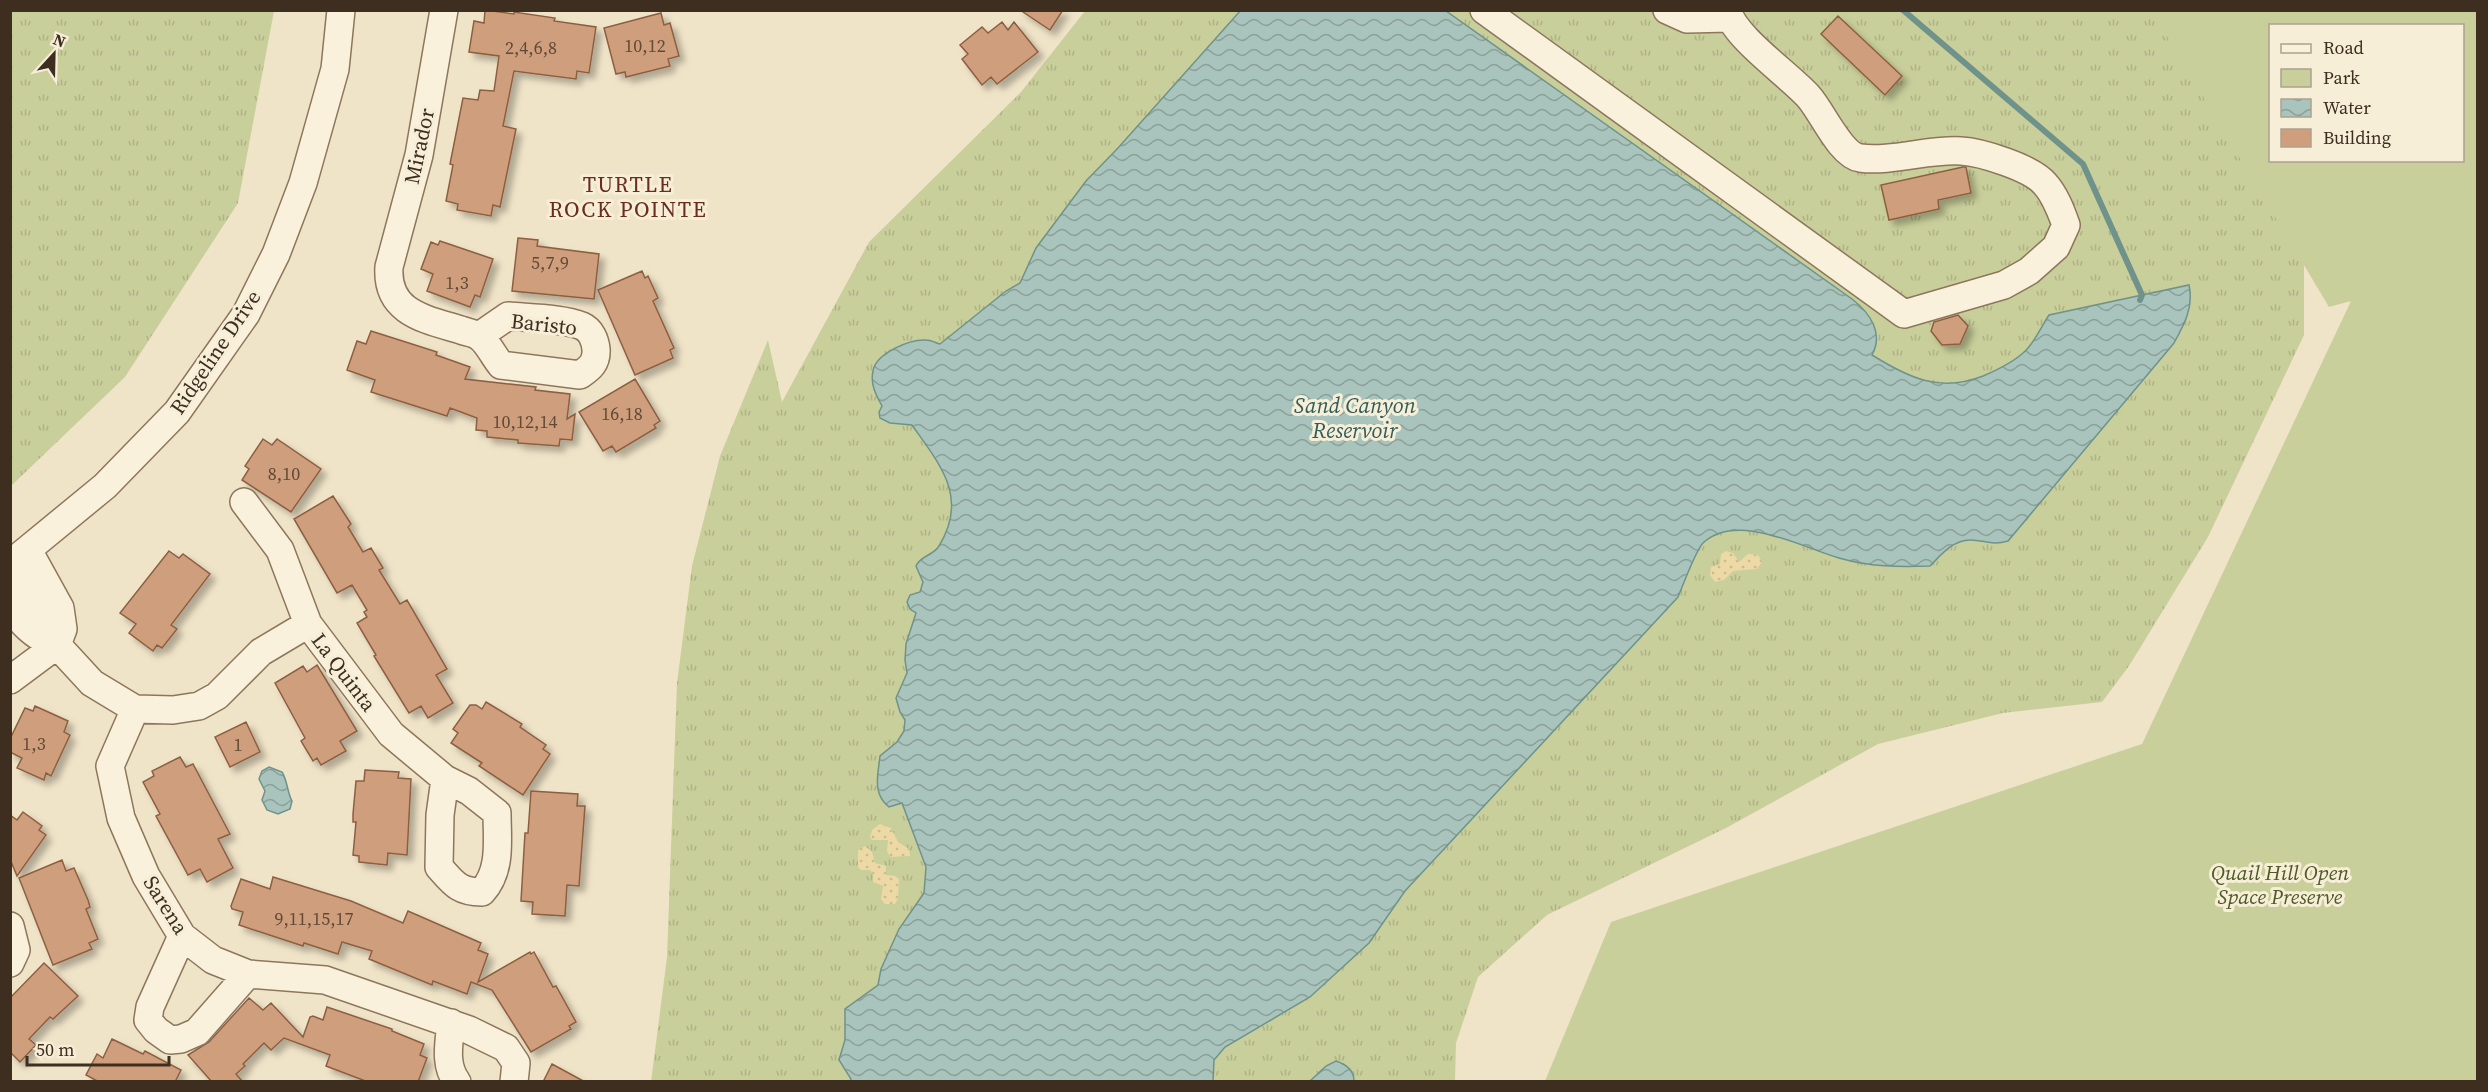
<svg xmlns="http://www.w3.org/2000/svg" width="2488" height="1092" font-family="'Source Serif 4',serif">
  <style>
    .grass { fill: url(#grass-tufts) }
    .sand { fill: url(#sand-dots) }
    .park { fill: #c9cf9b; fill-rule: evenodd }
    .water { fill: url(#water-waves); stroke: #6f938a; stroke-width: 1.5 }
    .lines { fill: none; stroke-linecap: round; stroke-linejoin: round }
    .stream { stroke: #6f938a; stroke-width: 6 }
    .building { fill: #cf9f7d; stroke: #8d5f41; stroke-width: 1.5; filter: url(#shadow) }
    .minor-casing { stroke: #8d765c; stroke-width: 30 }
    .minor { stroke: #faf1dc; stroke-width: 27 }
    .labels { text-anchor: middle; dominant-baseline: central; stroke-width: 6; stroke-linejoin: round; paint-order: stroke }
    .number-label { font-size: 18px; fill: #624a37 }
    .street-label { font-size: 21px; fill: #3d2e20; stroke: #f7eed8 }
    .park-label { font-size: 21px; font-style: italic; fill: #4d5a26; stroke: #f7eed8 }
    .neighbourhood-label { font-size: 22px; letter-spacing: 1.5px; fill: #6b2e1e; stroke: #f7eed8 }
    .water-label { font-size: 22px; font-style: italic; fill: #2f5d5a; stroke: #f7eed8 }
  </style>
  <defs>
    <pattern id="grass-tufts" width="24" height="20" patternUnits="userSpaceOnUse" patternTransform="scale(1.5)"><rect width="24" height="20" fill="#c9cf9b"/><path d="M3 7l-1-3M5 7V3M7 7l1-3M15 17l-1-3M17 17v-4M19 17l1-3" fill="none" stroke="#aeb285"/></pattern>
    <pattern id="sand-dots" width="8" height="8" patternUnits="userSpaceOnUse" patternTransform="scale(1.5)"><rect width="8" height="8" fill="#ecd9a5"/><path d="M2 2h.1M6 6h.1" fill="none" stroke="#cbbb8e" stroke-width="1.8" stroke-linecap="round"/></pattern>
    <pattern id="water-waves" width="16" height="10" patternUnits="userSpaceOnUse" patternTransform="scale(1.5)"><rect width="16" height="10" fill="#a9c4bc"/><path d="M0 5q4-4 8 0t8 0" fill="none" stroke="#8ba098"/></pattern>
    <filter id="shadow"><feDropShadow dx="5.5" dy="5.5" stdDeviation="3" flood-color="#0004"/></filter>
  </defs>
  <rect width="100%" height="100%" fill="#f0e4c8"/>
  <path class="grass" d="M 11,10 L 274,11 L 238,203 L 125,377 L 11,486 Z
    M 1085,11 L 2179,11 L 2304,251 L 2304,335 L 2208,537 L 2129,666 L 2102,702 L 2003,713 L 1878,744 L 1726,828 L 1547,915 L 1478,977 L 1456,1043 L 1455,1081 L 651,1082 L 667,957 L 677,683 L 692,566 L 720,456 L 768,340 L 782,402 L 869,242 L 1021,92 Z"/>
  <path class="sand" d="M 1726,551 L 1733,553 L 1739,562 L 1748,554 L 1758,555 L 1762,562 L 1757,569 L 1733,571 L 1724,580 L 1715,582 L 1710,575 L 1711,567 L 1720,564 L 1721,554 Z
    M 880,824 L 891,828 L 898,842 L 909,849 L 910,856 L 890,857 L 887,851 L 888,840 L 872,840 L 870,837 L 872,830 Z
    M 865,846 L 872,852 L 875,863 L 886,866 L 886,875 L 895,876 L 899,879 L 898,898 L 895,904 L 885,904 L 881,899 L 883,886 L 873,882 L 873,873 L 870,870 L 861,870 L 858,867 L 858,850 Z"/>
  <path class="park" d="M 2152,11 L 2477,11 L 2477,1081 L 1545,1081 L 1611,922 L 2142,744 L 2351,301 L 2329,307 ZM 2270,26 L 2462,26 L 2462,160 L 2270,160 Z"/>
  <path class="water" d="M 1241,10 L 1446,11 L 1852,299 C 1870,313 1884,333 1872,355 C 1909,378 1940,393 1983,376 C 1997,370 2012,363 2023,353 C 2034,344 2041,327 2049,315 L 2189,285 C 2194,307 2184,325 2174,343 L 2008,541 C 1991,546 1985,540 1970,540 C 1953,540 1941,555 1930,566 C 1899,567 1870,567 1839,558 C 1803,548 1737,511 1703,543 C 1696,550 1683,585 1678,597 L 1405,891 L 1369,943 L 1310,997 L 1225,1047 L 1214,1060 L 1213,1081 L 850,1081 L 851,1079 L 839,1060 L 845,1040 L 845,1009 L 878,985 L 881,969 L 899,929 L 924,893 L 926,867 L 902,803 L 889,807 C 872,794 878,775 880,756 L 897,742 L 904,731 L 905,720 L 900,712 L 896,698 L 907,673 L 905,660 L 906,644 L 916,613 L 910,609 L 907,602 L 910,595 L 920,592 L 923,582 L 916,566 C 921,555 933,556 939,546 C 969,497 940,465 912,425 L 890,423 L 880,418 L 879,412 L 882,406 C 876,395 870,384 873,371 C 876,353 910,339 926,340 C 931,340 936,343 940,344 L 1006,291 L 1020,283 L 1036,248 L 1086,181 L 1118,148 Z
    M 269,767 L 282,772 C 288,782 287,792 292,801 L 290,809 L 278,814 L 267,810 L 262,800 L 265,791 L 259,779 L 262,771 Z
    M 1336,1061 C 1345,1064 1354,1070 1354,1081 L 1310,1081 L 1326,1066 Z"/>
  <g class="lines">
    <path class="stream" d="M 1903,10 L 2083,164 L 2142,295 L 2140,300"/>
  </g>
  <path class="building" d="M 485,10 L 514,14 L 514,12 L 555,18 L 554,21 L 596,27 L 589,73 L 577,71 L 576,79 L 514,71 L 503,126 L 516,129 L 500,207 L 493,205 L 491,216 L 457,210 L 458,204 L 446,201 L 453,165 L 450,164 L 463,98 L 478,100 L 480,90 L 494,91 L 499,56 L 469,52 L 474,21 L 484,23 Z
    M 1020,10 L 1063,10 L 1050,30 Z
    M 661,13 L 664,25 L 670,23 L 679,56 L 668,59 L 670,66 L 626,77 L 625,72 L 616,74 L 604,28 Z
    M 1838,16 L 1902,76 L 1885,95 L 1821,34 Z
    M 1002,22 L 1008,30 L 1014,22 L 1038,52 L 997,84 L 991,77 L 982,85 L 962,59 L 968,54 L 960,45 L 982,27 L 988,33 Z
    M 1963,167 L 1966,167 L 1971,193 L 1938,200 L 1939,209 L 1889,220 L 1881,185 Z
    M 518,238 L 538,240 L 537,246 L 599,254 L 594,299 L 512,291 Z
    M 440,241 L 493,259 L 480,297 L 475,295 L 470,307 L 427,291 L 433,274 L 421,269 L 431,242 L 438,245 Z
    M 642,271 L 645,278 L 648,276 L 658,298 L 653,301 L 674,348 L 670,350 L 673,358 L 635,375 L 598,290 Z
    M 1958,315 L 1968,326 L 1960,344 L 1942,345 L 1931,331 L 1934,322 Z
    M 371,331 L 437,352 L 436,355 L 470,367 L 465,379 L 536,387 L 535,390 L 570,394 L 567,419 L 575,414 L 572,440 L 560,439 L 559,446 L 518,443 L 518,440 L 487,437 L 487,431 L 476,430 L 477,418 L 450,408 L 447,416 L 371,392 L 375,380 L 347,370 L 357,341 L 366,344 Z
    M 635,379 L 660,421 L 654,425 L 656,428 L 616,452 L 612,446 L 603,451 L 579,412 Z
    M 263,439 L 272,445 L 277,439 L 321,469 L 291,512 L 242,480 L 249,469 L 245,466 Z
    M 333,496 L 351,524 L 348,527 L 363,552 L 371,548 L 383,568 L 379,570 L 400,604 L 407,600 L 447,669 L 436,675 L 453,703 L 428,718 L 421,706 L 409,713 L 374,656 L 376,655 L 357,623 L 367,617 L 364,612 L 367,610 L 352,585 L 337,593 L 294,519 Z
    M 169,551 L 179,558 L 183,554 L 210,574 L 171,625 L 177,629 L 162,648 L 157,645 L 153,651 L 129,633 L 136,624 L 120,613 Z
    M 317,665 L 357,731 L 340,741 L 346,751 L 321,765 L 317,758 L 313,761 L 301,741 L 305,738 L 275,683 L 303,666 L 307,672 Z
    M 486,702 L 522,724 L 520,727 L 546,745 L 543,749 L 550,754 L 523,795 L 479,766 L 482,763 L 451,743 L 458,733 L 453,729 L 470,705 L 476,705 L 482,709 Z
    M 35,706 L 68,721 L 64,732 L 70,735 L 51,776 L 46,773 L 44,780 L 17,768 L 22,758 L 10,752 L 10,739 L 25,708 L 33,711 Z
    M 246,722 L 260,752 L 230,767 L 215,737 Z
    M 180,757 L 186,767 L 193,764 L 230,834 L 218,839 L 233,868 L 207,882 L 200,869 L 188,875 L 156,816 L 160,814 L 143,782 L 154,776 L 152,771 Z
    M 365,770 L 399,772 L 398,778 L 411,779 L 407,855 L 388,853 L 387,865 L 359,862 L 359,856 L 353,855 L 356,822 L 353,822 L 353,814 L 356,781 L 364,781 Z
    M 531,791 L 578,794 L 577,806 L 585,806 L 579,886 L 567,885 L 565,916 L 532,914 L 533,902 L 521,901 L 525,833 L 528,833 Z
    M 23,812 L 42,826 L 39,830 L 46,835 L 17,876 L 10,859 L 10,815 L 17,820 Z
    M 62,860 L 66,871 L 74,868 L 88,900 L 90,907 L 86,909 L 98,939 L 89,943 L 92,949 L 53,965 L 19,878 Z
    M 273,877 L 351,901 L 403,923 L 408,911 L 481,943 L 478,950 L 488,954 L 478,982 L 530,952 L 531,954 L 534,952 L 553,987 L 556,986 L 576,1022 L 569,1026 L 571,1029 L 531,1052 L 492,990 L 471,982 L 467,994 L 433,981 L 432,985 L 369,959 L 372,951 L 342,942 L 338,954 L 304,943 L 303,946 L 239,925 L 243,912 L 232,909 L 231,906 L 241,879 L 270,889 Z
    M 44,963 L 78,996 L 53,1019 L 50,1017 L 29,1039 L 36,1045 L 20,1062 L 10,1052 L 10,998 Z
    M 249,998 L 263,1010 L 271,1003 L 303,1037 L 310,1017 L 313,1016 L 323,1020 L 327,1007 L 392,1029 L 392,1031 L 424,1044 L 420,1055 L 427,1058 L 418,1082 L 368,1082 L 326,1066 L 330,1055 L 284,1038 L 271,1050 L 264,1043 L 243,1064 L 245,1066 L 236,1074 L 243,1082 L 212,1082 L 188,1055 L 209,1042 Z
    M 112,1039 L 143,1054 L 145,1051 L 181,1070 L 175,1082 L 99,1082 L 86,1075 L 97,1054 L 103,1058 Z
    M 552,1064 L 585,1082 L 543,1082 Z"/>
  <g class="lines">
    <defs>
      <path id="minor" d="M 444,10 L 419,155 L 389,267 C 386,313 425,319 461,330 C 466,332 474,333 478,336 C 487,341 494,357 501,365 L 580,375 C 590,368 597,363 596,349 C 595,340 591,330 582,326 C 563,318 529,318 508,316 L 479,336
        M 1484,10 L 1904,314 L 2004,285 L 2029,271 L 2056,247 L 2066,225 C 2061,211 2055,195 2045,184 C 2032,168 1981,152 1961,151 C 1929,149 1892,162 1860,158 C 1840,155 1822,111 1808,96 C 1788,74 1735,38 1727,10
        M 1667,10 L 1687,19 L 1729,18
        M 244,502 L 280,550 L 308,624 L 391,734 L 445,779 L 469,791 L 497,813 C 497,840 502,870 482,892 C 459,892 454,884 439,867 L 440,815 L 445,779
        M 28,550 L 60,608 L 63,629 L 57,645
        M 10,564 L 105,486 L 177,412 L 246,314 L 276,254 L 303,183 L 335,69 L 341,10
        M 11,564 L 57,645 L 92,683 L 135,709 L 173,710 L 199,706 L 217,696 L 261,652 L 308,624
        M 10,606 C 22,624 33,635 53,644
        M 10,680 L 57,645
        M 135,709 L 110,766 L 121,818 L 146,876 L 182,936 L 213,960 L 248,974 L 325,980 L 469,1030 L 506,1048 L 516,1063 L 514,1082
        M 10,926 L 16,950 L 10,963
        M 182,936 L 150,1007 L 148,1020 L 156,1030 L 170,1040 L 181,1039 L 197,1032 L 248,974
        M 451,1023 C 449,1043 444,1065 457,1082"/>
    </defs>
    <use href="#minor" class="minor-casing"/>
    <use href="#minor" class="minor"/>
  </g>
  <g class="labels">
    <g class="number-label">
      <text x="645" y="45">10,12</text>
      <text x="531" y="47">2,4,6,8</text>
      <text x="550" y="262">5,7,9</text>
      <text x="457" y="282">1,3</text>
      <text x="622" y="413">16,18</text>
      <text x="525" y="421">10,12,14</text>
      <text x="284" y="473">8,10</text>
      <text x="34" y="743">1,3</text>
      <text x="238" y="744">1</text>
      <text x="314" y="918">9,11,15,17</text>
    </g>
    <g class="street-label">
      <text transform="translate(419 146) rotate(-78)">Mirador</text>
      <text transform="translate(544 324) rotate(6)">Baristo</text>
      <text transform="translate(215 352) rotate(-56)">Ridgeline Drive</text>
      <text transform="translate(344 672) rotate(53)">La Quinta</text>
      <text transform="translate(166 905) rotate(58)">Sarena</text>
    </g>
    <g class="park-label">
      <text x="2280" y="872">Quail Hill Open<tspan x="2280" dy="24">Space Preserve</tspan></text>
    </g>
    <g class="neighbourhood-label">
      <text x="628" y="184">TURTLE<tspan x="628" dy="25">ROCK POINTE</tspan></text>
    </g>
    <g class="water-label">
      <text x="1355" y="405">Sand Canyon<tspan x="1355" dy="25">Reservoir</tspan></text>
    </g>
  </g>
  <rect width="2488" height="1092" fill="none" stroke="#3d2e20" stroke-width="24"/>
  <rect x="2269" y="24" width="195" height="138" fill="#f7eed8" stroke="#ada18e" stroke-width="1.5"/>
  <rect x="2281" y="44" width="30" height="9" fill="#faf1dc" stroke="#ada18e" stroke-width="1.5"/>
  <text x="2323" y="54" font-size="18" fill="#3d2e20">Road</text>
  <rect x="2281" y="69" width="30" height="18" fill="#c9cf9b" stroke="#ada18e" stroke-width="1.5"/>
  <text x="2323" y="84" font-size="18" fill="#3d2e20">Park</text>
  <rect x="2281" y="99" width="30" height="18" fill="url(#water-waves)" stroke="#ada18e" stroke-width="1.5"/>
  <text x="2323" y="114" font-size="18" fill="#3d2e20">Water</text>
  <rect x="2281" y="129" width="30" height="18" fill="#cf9f7d" stroke="#ada18e" stroke-width="1.5"/>
  <text x="2323" y="144" font-size="18" fill="#3d2e20">Building</text>
  <g transform="translate(54 54) rotate(22)" stroke="#f7eed8" stroke-width="4.5" paint-order="stroke">
  <path d="M0-4.5L10 22L0 15L-10 22Z" fill="#3d2e20"/>
  <text y="-9" font-size="16" font-weight="bold" text-anchor="middle" fill="#3d2e20">N</text>
  </g>
  <path d="M27 1056v9h142v-9" fill="none" stroke="#3d2e20" stroke-width="3"/>
  <text x="36" y="1056" font-size="18" fill="#3d2e20" stroke="#f7eed8" stroke-width="4.5" paint-order="stroke">50 m</text>
</svg>
